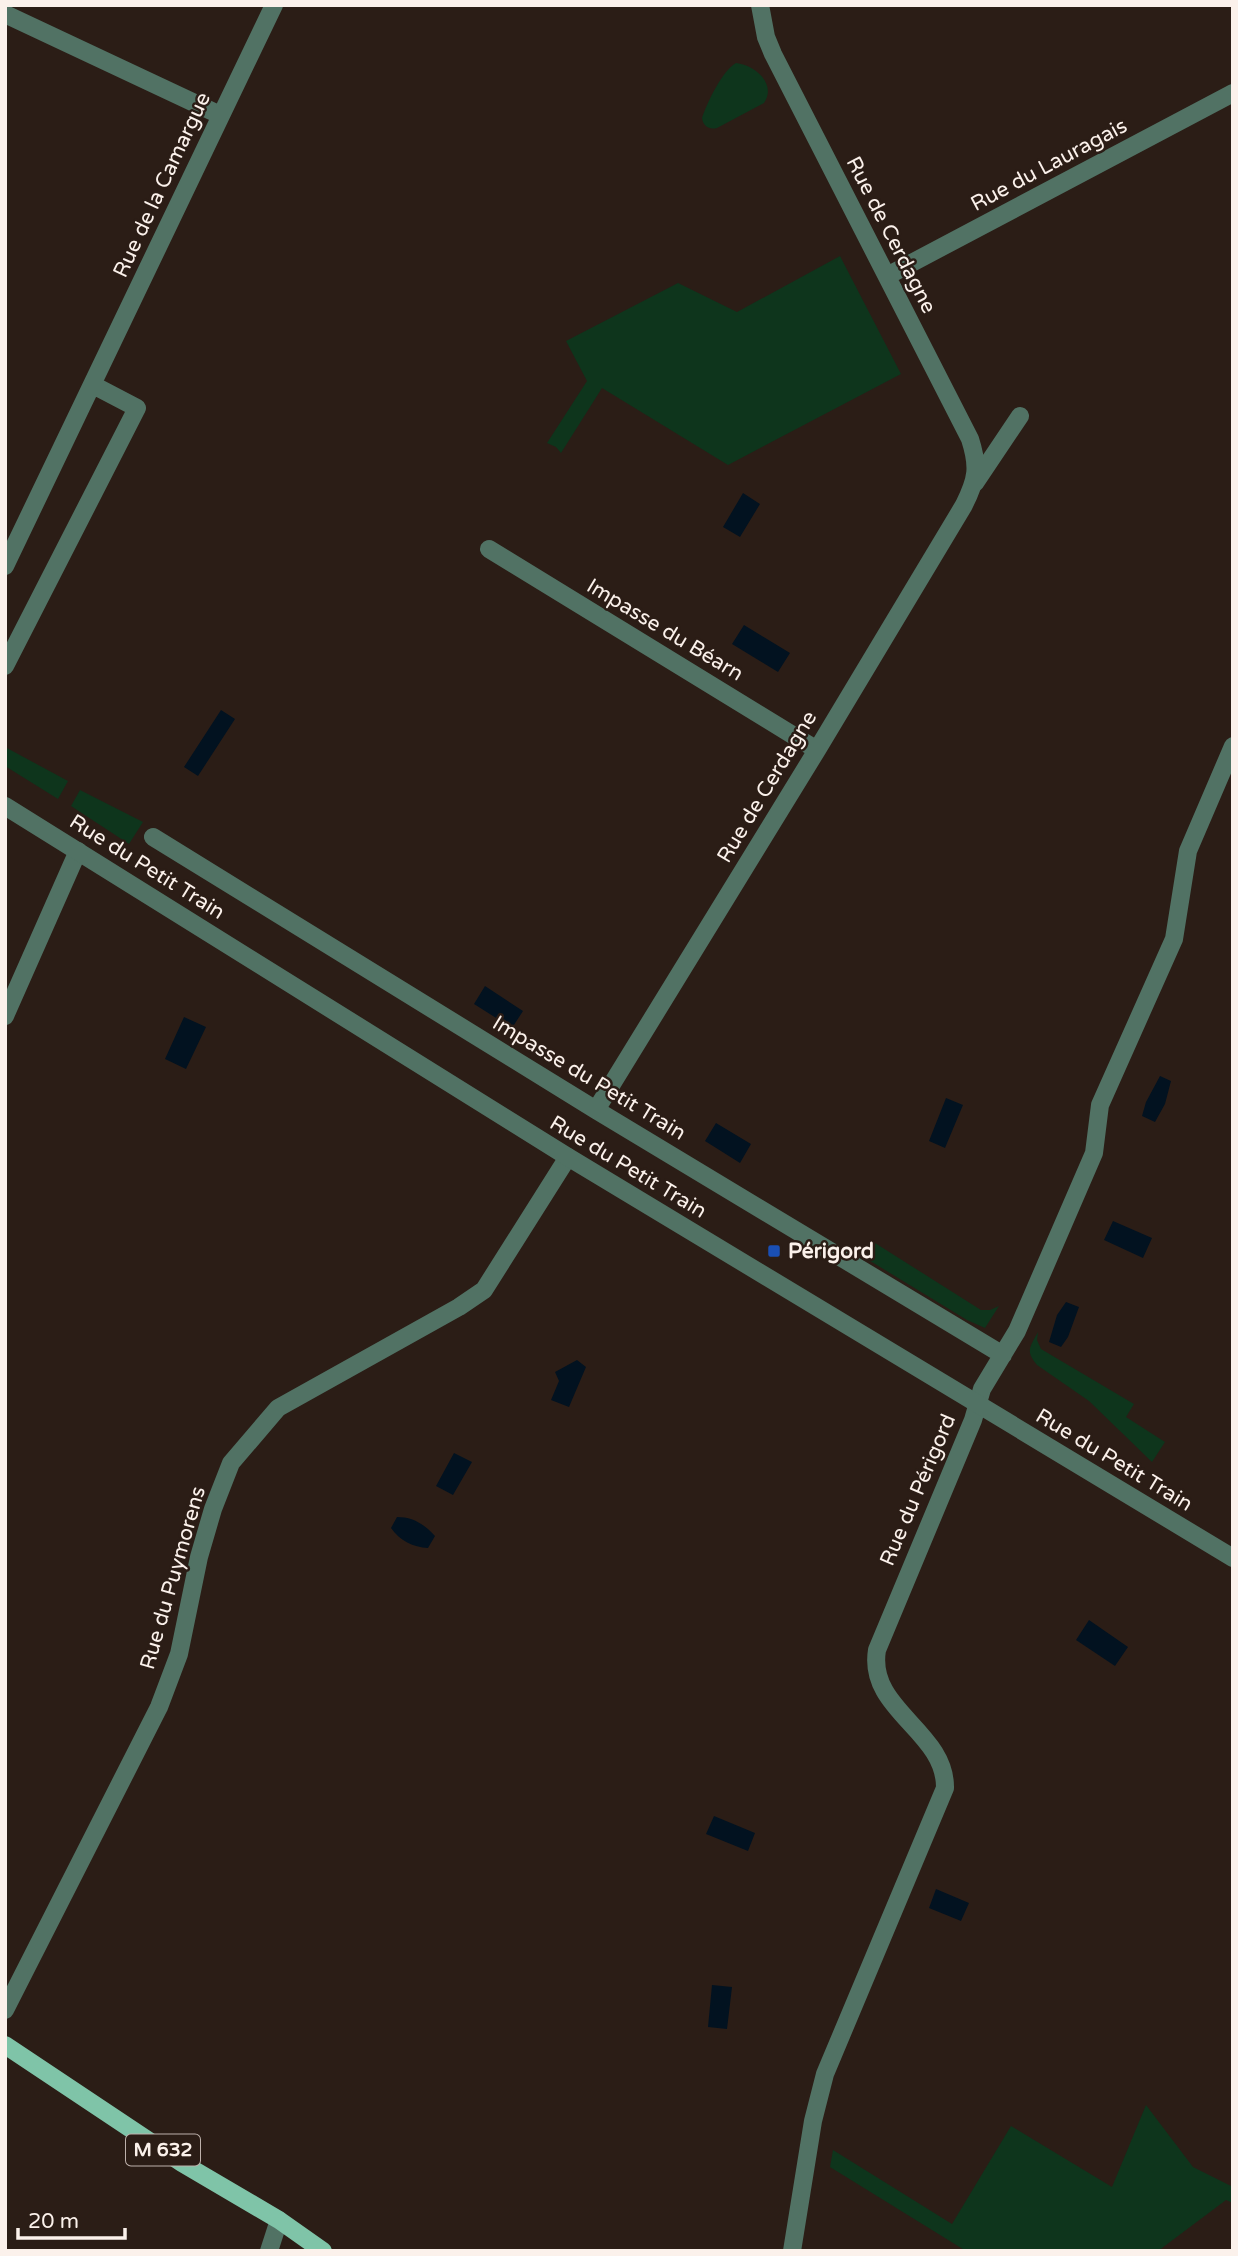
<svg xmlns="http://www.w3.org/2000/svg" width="1238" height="2256" font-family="'Varela Round',sans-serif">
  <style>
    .green { fill: #0e351c }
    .water { fill: #021220 }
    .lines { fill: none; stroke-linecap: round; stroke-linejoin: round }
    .minor { stroke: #517264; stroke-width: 18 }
    .tertiary { stroke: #517264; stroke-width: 18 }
    .primary { stroke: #7fc4a8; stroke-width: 18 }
    .transit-dot { fill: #1a4fb4; stroke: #2b1d16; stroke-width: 2.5 }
    .labels { text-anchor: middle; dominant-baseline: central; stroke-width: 5; stroke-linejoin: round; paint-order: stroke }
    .shield { fill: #2b1d16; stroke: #bdb1ab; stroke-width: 2 }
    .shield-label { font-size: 19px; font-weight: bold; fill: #fbf1eb }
    .street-label { font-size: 21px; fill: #fbf1eb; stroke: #2b1d16 }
    .poi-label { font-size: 21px; font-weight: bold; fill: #fbf1eb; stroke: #2b1d16; text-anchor: start }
  </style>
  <rect width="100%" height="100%" fill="#2b1d16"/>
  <path class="green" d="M 736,63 C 755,65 777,84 764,103 L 717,128 C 709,130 703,126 702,118 C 707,103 722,71 736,63 Z
    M 840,256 L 901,374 L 728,465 L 602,388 L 561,453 L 556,447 L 547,443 L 587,381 L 566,341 L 678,283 L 737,312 Z
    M 5,747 L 68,781 L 58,799 L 5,766 Z
    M 80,790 L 143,822 L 129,844 L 71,806 Z
    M 875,1243 L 981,1310 L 990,1310 L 999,1306 L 985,1328 L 967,1320 L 867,1259 Z
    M 1038,1332 L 1037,1340 L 1041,1349 L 1134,1404 L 1126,1417 L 1165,1442 L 1152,1462 L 1089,1401 L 1037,1365 C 1025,1351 1030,1347 1038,1332 Z
    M 1146,2105 L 1193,2167 L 1233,2187 L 1233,2203 L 1226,2200 L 1158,2251 L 966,2251 L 830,2167 L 833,2150 L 952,2224 L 1011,2126 L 1112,2187 Z"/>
  <path class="water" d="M 743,493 L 760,504 L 740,537 L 723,527 Z
    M 744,625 L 790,653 L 778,672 L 732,644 Z
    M 221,710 L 235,719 L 198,776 L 184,767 Z
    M 485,986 L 523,1011 L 512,1028 L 474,1004 Z
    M 184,1017 L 206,1027 L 186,1069 L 165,1059 Z
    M 1160,1076 L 1171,1081 L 1165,1104 L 1155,1122 L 1142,1116 L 1146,1102 Z
    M 946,1098 L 963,1105 L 945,1148 L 929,1141 Z
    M 716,1123 L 751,1144 L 740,1163 L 705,1141 Z
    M 1113,1221 L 1152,1238 L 1143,1258 L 1104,1240 Z
    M 1066,1302 L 1079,1307 L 1068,1337 L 1061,1347 L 1049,1342 L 1057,1315 Z
    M 577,1360 L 586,1367 L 569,1407 L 551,1400 L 559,1381 L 555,1372 Z
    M 454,1453 L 472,1462 L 453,1495 L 436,1486 Z
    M 397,1517 C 413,1517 424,1524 435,1536 L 428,1548 C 413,1547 400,1541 391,1528 Z
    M 1089,1620 L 1128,1647 L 1115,1666 L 1076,1640 Z
    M 714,1816 L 755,1833 L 748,1851 L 706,1834 Z
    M 936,1889 L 969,1903 L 961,1921 L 929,1908 Z
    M 712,1985 L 732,1987 L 727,2029 L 708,2027 Z"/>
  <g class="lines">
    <path class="minor" d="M 5,14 L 220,115
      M 887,276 L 1233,93
      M 975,483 L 1020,416
      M 489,549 L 817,750
      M 5,566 L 274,5
      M 5,666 L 137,408 L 93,385
      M 153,837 L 596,1110 L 1003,1355
      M 5,1016 L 78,851
      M 596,1110 L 817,750 L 964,505 C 977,479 979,467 970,439 L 773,54 L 766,37 L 760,5
      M 5,2010 L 159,1707 L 179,1654 L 199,1557 L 213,1509 L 231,1463 L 278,1408 L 459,1307 L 484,1290 L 568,1157
      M 269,2251 L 279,2220
      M 792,2251 L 813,2121 L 825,2074 L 945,1788 C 946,1731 867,1710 877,1650 L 973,1420 L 982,1389 L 1017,1331 L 1094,1153 L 1100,1105 L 1174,939 L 1188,851 L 1233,746"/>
    <path class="tertiary" d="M 5,806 L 568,1157 L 1233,1558"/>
    <path class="primary" d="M 5,2045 L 182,2163 L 279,2220 L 323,2251"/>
  </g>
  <rect class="transit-dot" x="767" y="1244" width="14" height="14" rx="3.5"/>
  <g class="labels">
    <rect class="shield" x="126" y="2134.5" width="74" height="31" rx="5"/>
    <g class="shield-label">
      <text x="163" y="2150">M 632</text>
    </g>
    <g class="street-label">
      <text transform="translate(1049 165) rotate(-28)">Rue du Lauragais</text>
      <text transform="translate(162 185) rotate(-65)">Rue de la Camargue</text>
      <text transform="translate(891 235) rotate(63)">Rue de Cerdagne</text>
      <text transform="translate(665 630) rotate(31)">Impasse du Béarn</text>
      <text transform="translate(767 787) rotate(-59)">Rue de Cerdagne</text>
      <text transform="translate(147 867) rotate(32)">Rue du Petit Train</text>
      <text transform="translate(589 1078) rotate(31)">Impasse du Petit Train</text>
      <text transform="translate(628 1167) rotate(31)">Rue du Petit Train</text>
      <text transform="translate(1114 1460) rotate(31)">Rue du Petit Train</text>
      <text transform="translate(918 1490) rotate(-67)">Rue du Périgord</text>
      <text transform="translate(173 1578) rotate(-74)">Rue du Puymorens</text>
    </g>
    <g class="poi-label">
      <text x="788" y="1251">Périgord</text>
    </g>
  </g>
  <rect width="1238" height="2256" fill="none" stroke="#fbf1eb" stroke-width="14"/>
  <path d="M18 2228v10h107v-10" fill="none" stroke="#fbf1eb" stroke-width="3.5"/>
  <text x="28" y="2228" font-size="21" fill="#fbf1eb" stroke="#2b1d16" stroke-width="5" paint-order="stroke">20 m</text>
</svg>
